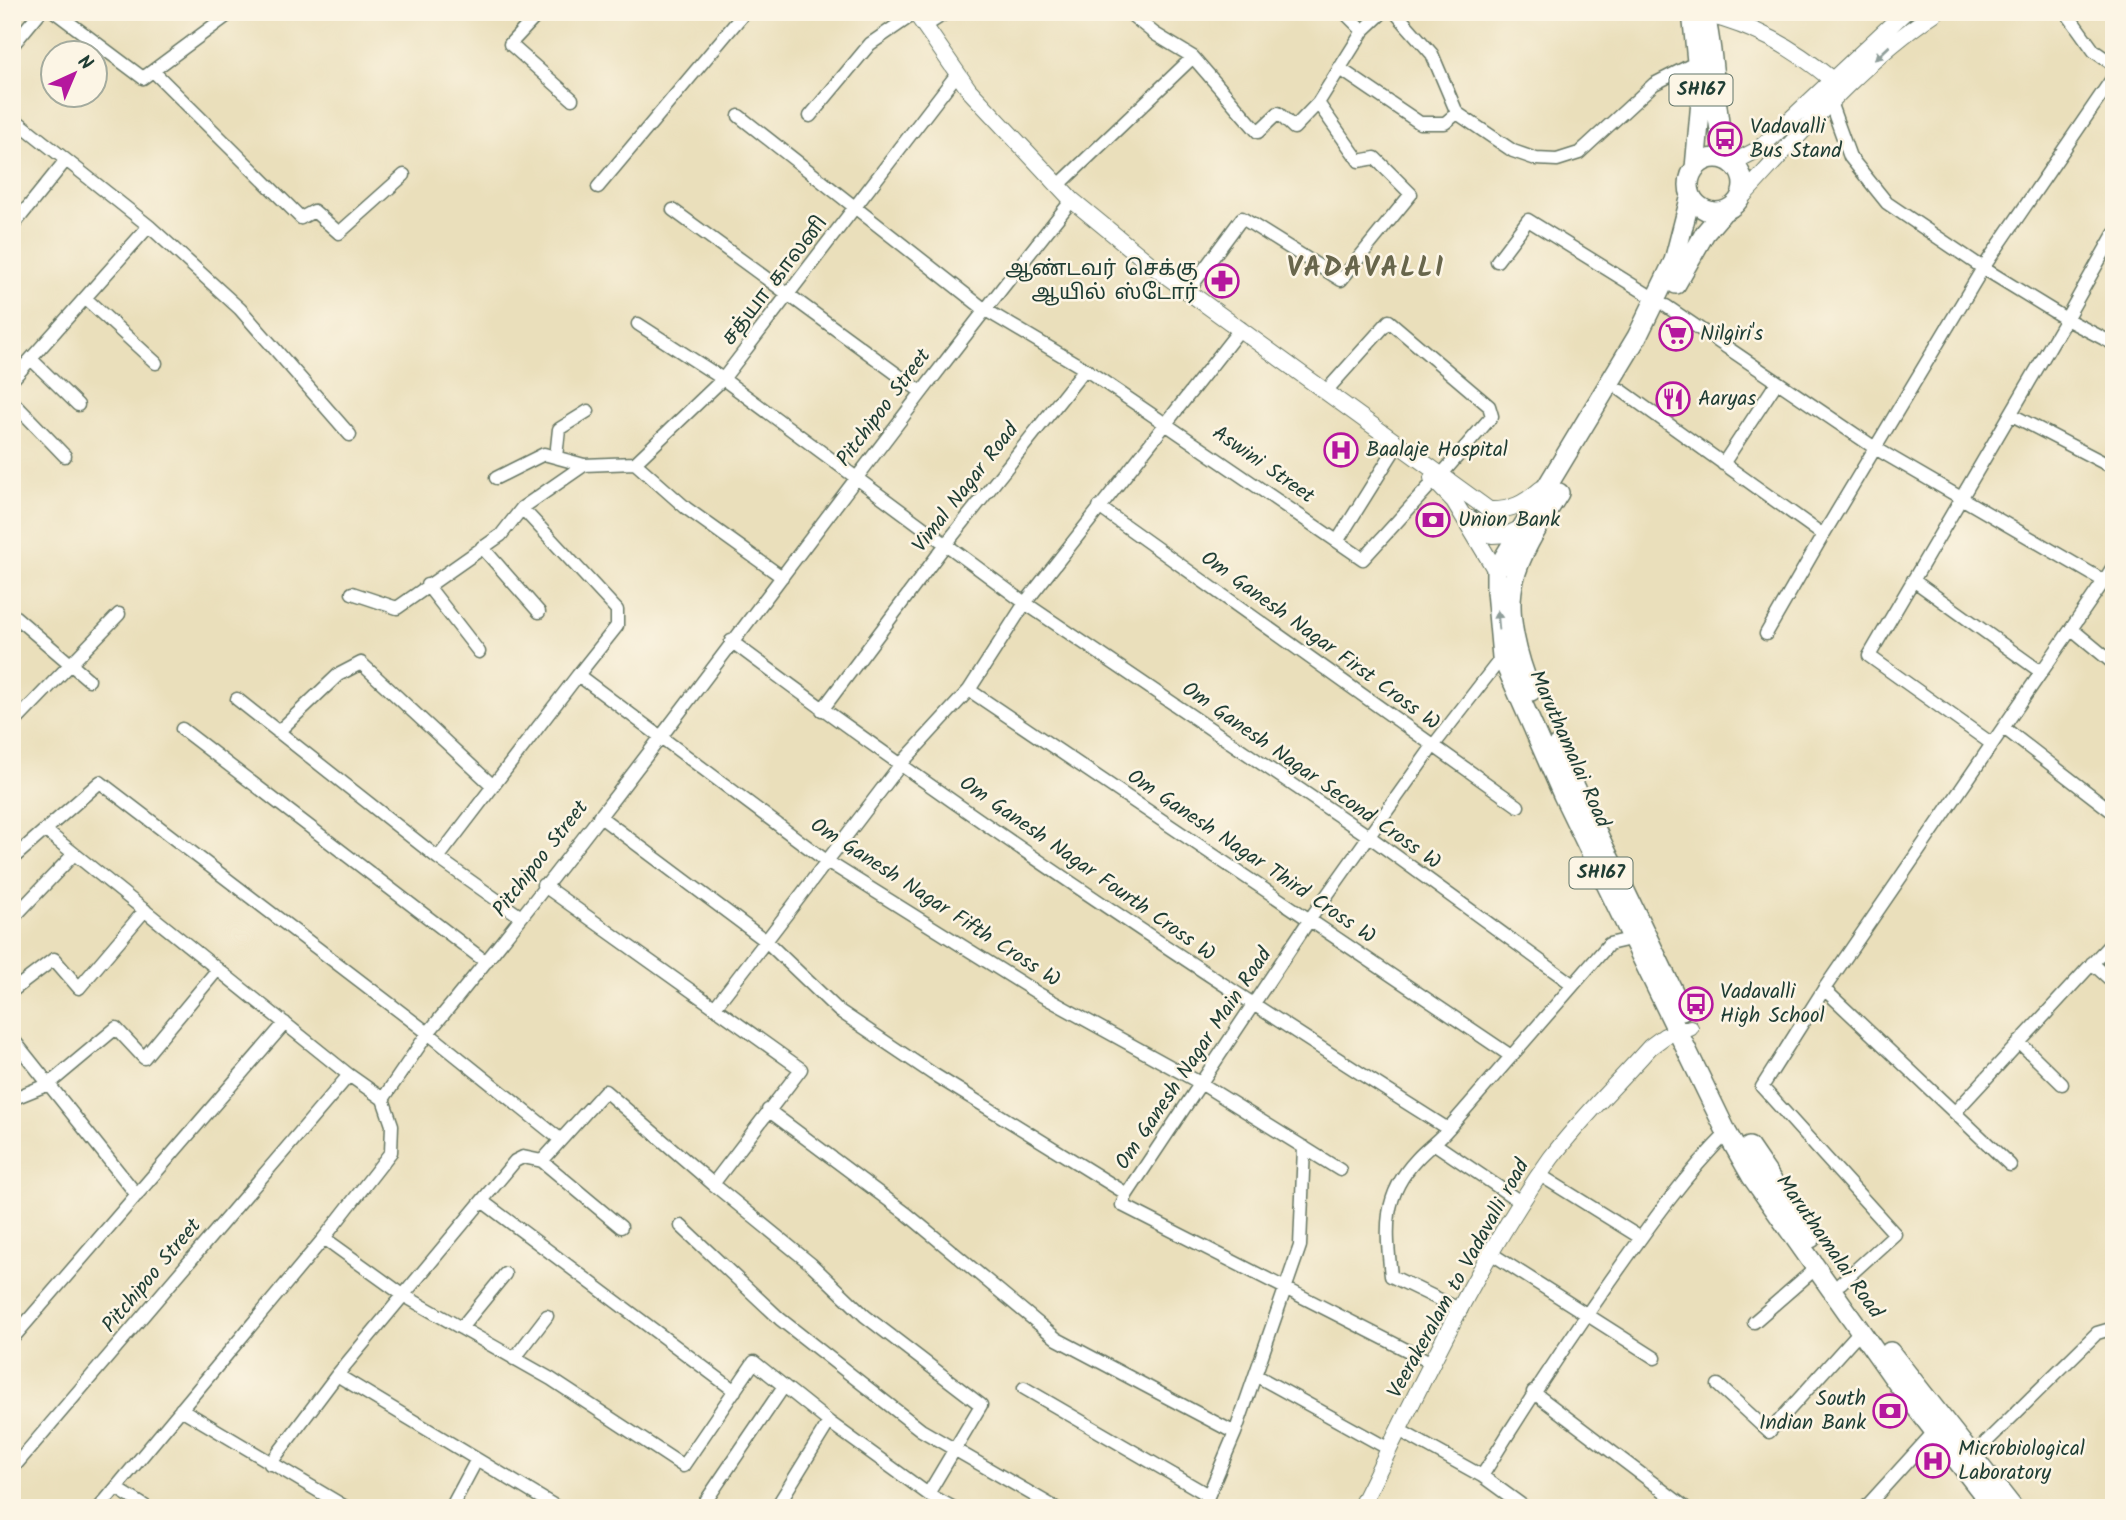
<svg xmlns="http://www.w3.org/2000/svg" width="2126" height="1520" font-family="Kalam,'Noto Sans Tamil',sans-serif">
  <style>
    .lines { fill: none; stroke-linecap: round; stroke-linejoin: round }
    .street-casing { stroke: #667663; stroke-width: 15 }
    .secondary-casing { stroke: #667663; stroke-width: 18 }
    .primary-casing { stroke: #667663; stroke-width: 22 }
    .street { stroke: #fff; stroke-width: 12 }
    .secondary { stroke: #fff; stroke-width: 16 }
    .primary { stroke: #fff; stroke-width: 19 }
    .oneway { fill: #8f9e9a }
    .labels { text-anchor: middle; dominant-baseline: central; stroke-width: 5; stroke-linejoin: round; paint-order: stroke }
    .shield { fill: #fcf5e5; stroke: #617469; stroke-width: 2 }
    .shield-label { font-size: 19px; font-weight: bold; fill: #1f3d34 }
    .poi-label { font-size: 21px; fill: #1f3d34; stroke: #fcf5e5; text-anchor: start }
    .street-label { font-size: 21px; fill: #1f3d34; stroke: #fcf5e5 }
    .district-label { font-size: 28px; font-weight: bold; letter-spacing: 2px; fill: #68664c; stroke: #fcf5e5 }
  </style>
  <rect width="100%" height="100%" fill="#fcf5e5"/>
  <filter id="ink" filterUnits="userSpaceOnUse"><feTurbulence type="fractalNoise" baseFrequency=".0143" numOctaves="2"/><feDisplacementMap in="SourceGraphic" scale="14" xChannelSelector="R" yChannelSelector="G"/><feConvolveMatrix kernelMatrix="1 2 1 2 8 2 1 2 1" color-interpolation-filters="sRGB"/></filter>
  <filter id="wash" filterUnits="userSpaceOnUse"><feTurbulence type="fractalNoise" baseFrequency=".00686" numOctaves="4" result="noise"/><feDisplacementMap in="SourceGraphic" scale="28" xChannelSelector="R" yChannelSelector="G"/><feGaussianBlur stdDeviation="1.57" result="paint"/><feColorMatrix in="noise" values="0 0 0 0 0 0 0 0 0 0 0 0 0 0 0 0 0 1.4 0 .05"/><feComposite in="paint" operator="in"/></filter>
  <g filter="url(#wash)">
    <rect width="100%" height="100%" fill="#eadfbb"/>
  </g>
  <g filter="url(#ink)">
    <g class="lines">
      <defs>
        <path id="street" d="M 55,12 L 143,78 L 232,12
          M 540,12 L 510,44 L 572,99
          M 1344,12 L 1363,31
          M 1395,12 L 1432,54 L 1457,113 L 1513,151 L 1536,159 L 1557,160 L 1579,153 L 1654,84 L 1699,61
          M 2066,12 L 2094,51 L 2114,65
          M 924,27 L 947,12
          M 12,46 L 40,12
          M 1193,57 L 1258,132 L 1278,113 L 1294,128 L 1318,103
          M 1339,68 L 1420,123 L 1445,123 L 1457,113
          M 153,71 L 301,218 L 314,211 L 339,233 L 404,175
          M 957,74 L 723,379 L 1025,603 L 1370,837 L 1572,984
          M 1830,102 L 1850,157 L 1887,203 L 1983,268 L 2114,76
          M 739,116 L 984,309 L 1085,369
          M 810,116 L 870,44 L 915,13
          M 12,117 L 149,226 L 240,309 L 350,435
          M 1059,185 L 1193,57 L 1155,34 L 1128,12
          M 598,187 L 745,12
          M 673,210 L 920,391
          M 12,227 L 66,160
          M 1497,261 L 1528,220 L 1655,299
          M 1188,291 L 1242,218 L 1341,280 L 1411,194 L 1375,158 L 1359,161 L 1318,103 L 1363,31 L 1383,12
          M 85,298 L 156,363
          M 1666,306 L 1875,448 L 2104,581 L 2114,565
          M 31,359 L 78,405
          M 12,380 L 149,226
          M 1327,390 L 1389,321 L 1489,406 L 1492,416 L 1442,474
          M 1621,390 L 1823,535 L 1983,268 L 2066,319 L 2114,234
          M 12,401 L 65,456
          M 2012,415 L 2114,468
          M 556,457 L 559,429 L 588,411
          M 635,463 L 686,508 L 782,577
          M 1723,464 L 1777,382
          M 496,478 L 544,454 L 584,465
          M 1099,507 L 1518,806
          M 522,508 L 617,610 L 617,626 L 578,675
          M 1338,540 L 1398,444
          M 482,547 L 539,612
          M 1913,580 L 2041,672
          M 2104,581 L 1992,744 L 1869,656 L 2066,319 L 2114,344
          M 427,585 L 479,652
          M 352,593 L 397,608 L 501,535 L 522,508 L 584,465 L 635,463 L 723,379 L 638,324
          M 12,614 L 89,680
          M 2073,630 L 2114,664
          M 1766,634 L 1823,535
          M 731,641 C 962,814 1204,975 1448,1129 L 1609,944 L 1639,937
          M 969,690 L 1511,1056
          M 237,699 L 438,858
          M 822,710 L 946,544 L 1085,369 L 1363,559 L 1435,480
          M 12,725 L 119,614
          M 2004,728 L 2114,813
          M 182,729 L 486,962
          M 278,732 L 338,675 L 361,663 L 493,786
          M 599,816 L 766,941 L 901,764 L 969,690 L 1025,603 L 1241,328
          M 46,831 L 349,1075
          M 12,859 L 100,782 L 428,1033 L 561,1140
          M 543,885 L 801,1069 L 713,1184 L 811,1264 L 865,1316 L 981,1405 L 928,1494 L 829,1422 L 776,1508
          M 14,917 L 74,854
          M 521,917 L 438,858 L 578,675 L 825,860 L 1039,994 L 1202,1084 L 1340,1170
          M 2092,963 L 2114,983
          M 1824,989 L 2010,1165
          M 12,991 L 54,959 L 79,988 L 145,910
          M 715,1007 L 766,941 L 838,1010 L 933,1074 L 1127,1194 L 1310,919 L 1433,746 L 1502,657
          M 12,1038 L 137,1195
          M 2019,1042 L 2062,1084
          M 12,1099 L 49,1084 L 116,1028 L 144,1058 L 218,969
          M 768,1110 L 907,1214 L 1057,1339 L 1235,1433 L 1300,1246 L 1304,1147
          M 1955,1112 L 2114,940
          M 1448,1129 C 1439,1140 1427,1148 1417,1159 C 1382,1196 1386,1229 1391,1276 L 1461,1310
          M 1435,1144 L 1522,1203
          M 542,1161 L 621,1227
          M 1540,1175 L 1641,1238
          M 1127,1194 L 1122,1205 L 1432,1363
          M 482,1201 L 735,1391
          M 681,1226 L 780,1319 L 921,1430 L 1056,1508
          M 324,1238 L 403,1295 L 551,1379 L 683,1466 L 754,1362 L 829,1422
          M 1492,1254 L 1655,1358
          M 1841,1283 L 1895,1234 L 1762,1087 L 1824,989 L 1992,744
          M 1754,1322 L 1816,1268
          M 461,1328 L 505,1274
          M 12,1339 L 285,1023
          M 514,1359 L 547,1316
          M 337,1375 L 515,1161 L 523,1157 L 542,1161 L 605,1091 L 713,1184
          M 1257,1376 L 1389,1449
          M 1718,1385 L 1769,1432 L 1860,1331
          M 1024,1388 L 1208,1495
          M 1533,1392 L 1686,1508
          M 181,1409 L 347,1508
          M 1399,1430 L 1482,1476 L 1526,1508
          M 1972,1456 L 2097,1333 L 2114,1328
          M 270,1464 L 337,1375 L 558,1508
          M 12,1469 L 349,1075 L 383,1099 L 428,1033 C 651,762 852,474 1072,200
          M 1482,1476 C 1523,1409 1566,1344 1611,1280 C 1647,1229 1683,1177 1727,1133
          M 116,1488 L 148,1508
          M 928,1494 L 954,1508
          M 99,1508 L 324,1238 L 391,1152 L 392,1125 L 383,1099
          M 451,1508 L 476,1461
          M 701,1508 L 784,1386
          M 1203,1508 L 1235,1433
          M 1865,1508 L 1934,1432"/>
        <path id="secondary" d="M 915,12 L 969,90 L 1072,200 L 1150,264 L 1489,510 C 1511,511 1525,503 1541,489
          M 1705,14 C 1756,27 1791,46 1831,79
          M 1732,163 L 1759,149 L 1905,12
          M 1741,198 C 1802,132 1861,62 1936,12
          M 1432,478 L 1454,501 L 1496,571
          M 1471,519 L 1492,535 L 1509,534 L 1526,526
          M 1360,1508 C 1418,1392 1476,1263 1551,1158 C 1580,1119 1618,1083 1650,1047 L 1665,1036 L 1690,1028"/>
        <path id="primary" d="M 1692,12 L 1701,101 L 1695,168
          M 1706,20 C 1716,67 1714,114 1726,160
          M1689 185a27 27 0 1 1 54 0a27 27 0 1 1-54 0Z
          M 1691,195 L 1674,261 L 1637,337 L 1496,571 L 1496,591 L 1502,657 L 1563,795 L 1727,1133 L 1752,1177 L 1898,1384 L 1994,1508
          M 1676,284 L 1705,233 L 1723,212
          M 1531,691 C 1518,659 1505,614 1514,580 C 1521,550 1543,519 1559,493
          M 1556,747 L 1682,1010
          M 1749,1147 L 1811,1238
          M 1890,1352 L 2013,1508"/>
      </defs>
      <use href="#street" class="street-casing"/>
      <use href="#secondary" class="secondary-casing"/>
      <use href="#primary" class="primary-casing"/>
      <use href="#street" class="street"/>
      <use href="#secondary" class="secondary"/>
      <use href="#primary" class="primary"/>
    </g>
    <defs><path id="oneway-solid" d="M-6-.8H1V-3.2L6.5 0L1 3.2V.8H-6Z" transform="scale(1.75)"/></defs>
    <g class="oneway">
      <use href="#oneway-solid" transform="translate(1882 53) rotate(137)"/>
      <use href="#oneway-solid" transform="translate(1498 620) rotate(-95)"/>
    </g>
  </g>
  <defs>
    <symbol id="bus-ring" viewBox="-11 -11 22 22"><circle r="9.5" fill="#fcf5e5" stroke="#b5179e" stroke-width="1.5"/><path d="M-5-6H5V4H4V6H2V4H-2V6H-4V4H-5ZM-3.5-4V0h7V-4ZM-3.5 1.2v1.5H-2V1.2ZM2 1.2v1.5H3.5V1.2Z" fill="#b5179e"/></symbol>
    <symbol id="pharmacy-ring" viewBox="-11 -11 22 22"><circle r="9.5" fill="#fcf5e5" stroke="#b5179e" stroke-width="1.5"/><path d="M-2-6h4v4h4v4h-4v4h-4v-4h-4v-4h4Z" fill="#b5179e"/></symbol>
    <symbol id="supermarket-ring" viewBox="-11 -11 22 22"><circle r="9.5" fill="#fcf5e5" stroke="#b5179e" stroke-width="1.5"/><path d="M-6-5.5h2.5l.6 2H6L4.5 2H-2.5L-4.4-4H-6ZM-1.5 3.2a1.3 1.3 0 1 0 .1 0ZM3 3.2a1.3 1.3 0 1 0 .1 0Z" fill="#b5179e"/></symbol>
    <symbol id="restaurant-ring" viewBox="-11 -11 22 22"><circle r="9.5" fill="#fcf5e5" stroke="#b5179e" stroke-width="1.5"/><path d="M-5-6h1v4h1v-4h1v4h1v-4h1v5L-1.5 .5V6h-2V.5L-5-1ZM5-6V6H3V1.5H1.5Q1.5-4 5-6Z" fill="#b5179e"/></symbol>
    <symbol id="hospital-ring" viewBox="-11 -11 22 22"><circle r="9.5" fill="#fcf5e5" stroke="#b5179e" stroke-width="1.5"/><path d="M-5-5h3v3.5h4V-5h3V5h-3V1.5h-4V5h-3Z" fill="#b5179e"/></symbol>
    <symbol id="bank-ring" viewBox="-11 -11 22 22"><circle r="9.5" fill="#fcf5e5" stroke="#b5179e" stroke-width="1.5"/><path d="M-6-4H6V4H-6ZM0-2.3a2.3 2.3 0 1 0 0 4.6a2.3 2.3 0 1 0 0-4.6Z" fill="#b5179e"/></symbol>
  </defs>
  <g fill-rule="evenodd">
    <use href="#bus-ring" x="1706" y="120" width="38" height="38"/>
    <use href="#pharmacy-ring" x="1203" y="262" width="38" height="38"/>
    <use href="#supermarket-ring" x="1657" y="315" width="38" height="38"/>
    <use href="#restaurant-ring" x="1654" y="380" width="38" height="38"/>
    <use href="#hospital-ring" x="1322" y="431" width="38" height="38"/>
    <use href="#bank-ring" x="1414" y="501" width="38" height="38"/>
    <use href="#bus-ring" x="1677" y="985" width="38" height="38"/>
    <use href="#bank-ring" x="1871" y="1392" width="38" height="38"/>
    <use href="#hospital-ring" x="1914" y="1442" width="38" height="38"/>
  </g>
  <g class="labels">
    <g class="shield">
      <rect x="1669.5" y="74.5" width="63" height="31" rx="5"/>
      <rect x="1569.5" y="857.5" width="63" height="31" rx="5"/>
    </g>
    <g class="shield-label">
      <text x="1701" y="90">SH167</text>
      <text x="1601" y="873">SH167</text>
    </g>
    <g class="poi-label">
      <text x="1750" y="127">Vadavalli<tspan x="1750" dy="24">Bus Stand</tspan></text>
      <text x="1198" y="269" text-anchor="end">ஆண்டவர் செக்கு<tspan x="1198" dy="24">ஆயில் ஸ்டோர்</tspan></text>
      <text x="1700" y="334">Nilgiri's</text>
      <text x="1698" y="399">Aaryas</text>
      <text x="1366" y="450">Baalaje Hospital</text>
      <text x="1458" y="520">Union Bank</text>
      <text x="1720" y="992">Vadavalli<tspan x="1720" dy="24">High School</tspan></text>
      <text x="1866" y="1399" text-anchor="end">South<tspan x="1866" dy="24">Indian Bank</tspan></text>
      <text x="1958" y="1449">Microbiological<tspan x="1958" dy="24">Laboratory</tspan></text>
    </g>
    <g class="street-label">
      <text transform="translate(775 281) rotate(-52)">சத்யா காலனி</text>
      <text transform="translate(884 408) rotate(-53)">Pitchipoo Street</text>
      <text transform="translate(1263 465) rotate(35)">Aswini Street</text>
      <text transform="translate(966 488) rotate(-52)">Vimal Nagar Road</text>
      <text transform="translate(1320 641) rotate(36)">Om Ganesh Nagar First Cross W</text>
      <text transform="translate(1569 749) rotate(66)">Maruthamalai Road</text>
      <text transform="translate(1311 776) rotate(35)">Om Ganesh Nagar Second Cross W</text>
      <text transform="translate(1251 857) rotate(34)">Om Ganesh Nagar Third Cross W</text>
      <text transform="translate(541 859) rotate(-52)">Pitchipoo Street</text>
      <text transform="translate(1087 869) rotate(35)">Om Ganesh Nagar Fourth Cross W</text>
      <text transform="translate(935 903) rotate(33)">Om Ganesh Nagar Fifth Cross W</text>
      <text transform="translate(1194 1059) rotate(-56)">Om Ganesh Nagar Main Road</text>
      <text transform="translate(1829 1247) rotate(55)">Maruthamalai Road</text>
      <text transform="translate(152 1276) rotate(-50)">Pitchipoo Street</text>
      <text transform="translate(1459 1279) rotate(-61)">Veerakeralam to Vadavalli road</text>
    </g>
    <g class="district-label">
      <text x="1366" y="268">VADAVALLI</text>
    </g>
  </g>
  <rect width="2126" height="1520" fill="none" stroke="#fcf5e5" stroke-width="42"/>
  <g transform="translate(74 74) rotate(44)"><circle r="33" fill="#fcf5e5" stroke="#a4ab9e" stroke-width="2"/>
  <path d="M0-5L12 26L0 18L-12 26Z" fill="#b5179e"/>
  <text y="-10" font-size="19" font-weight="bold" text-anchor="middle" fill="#1f3d34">N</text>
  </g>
</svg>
